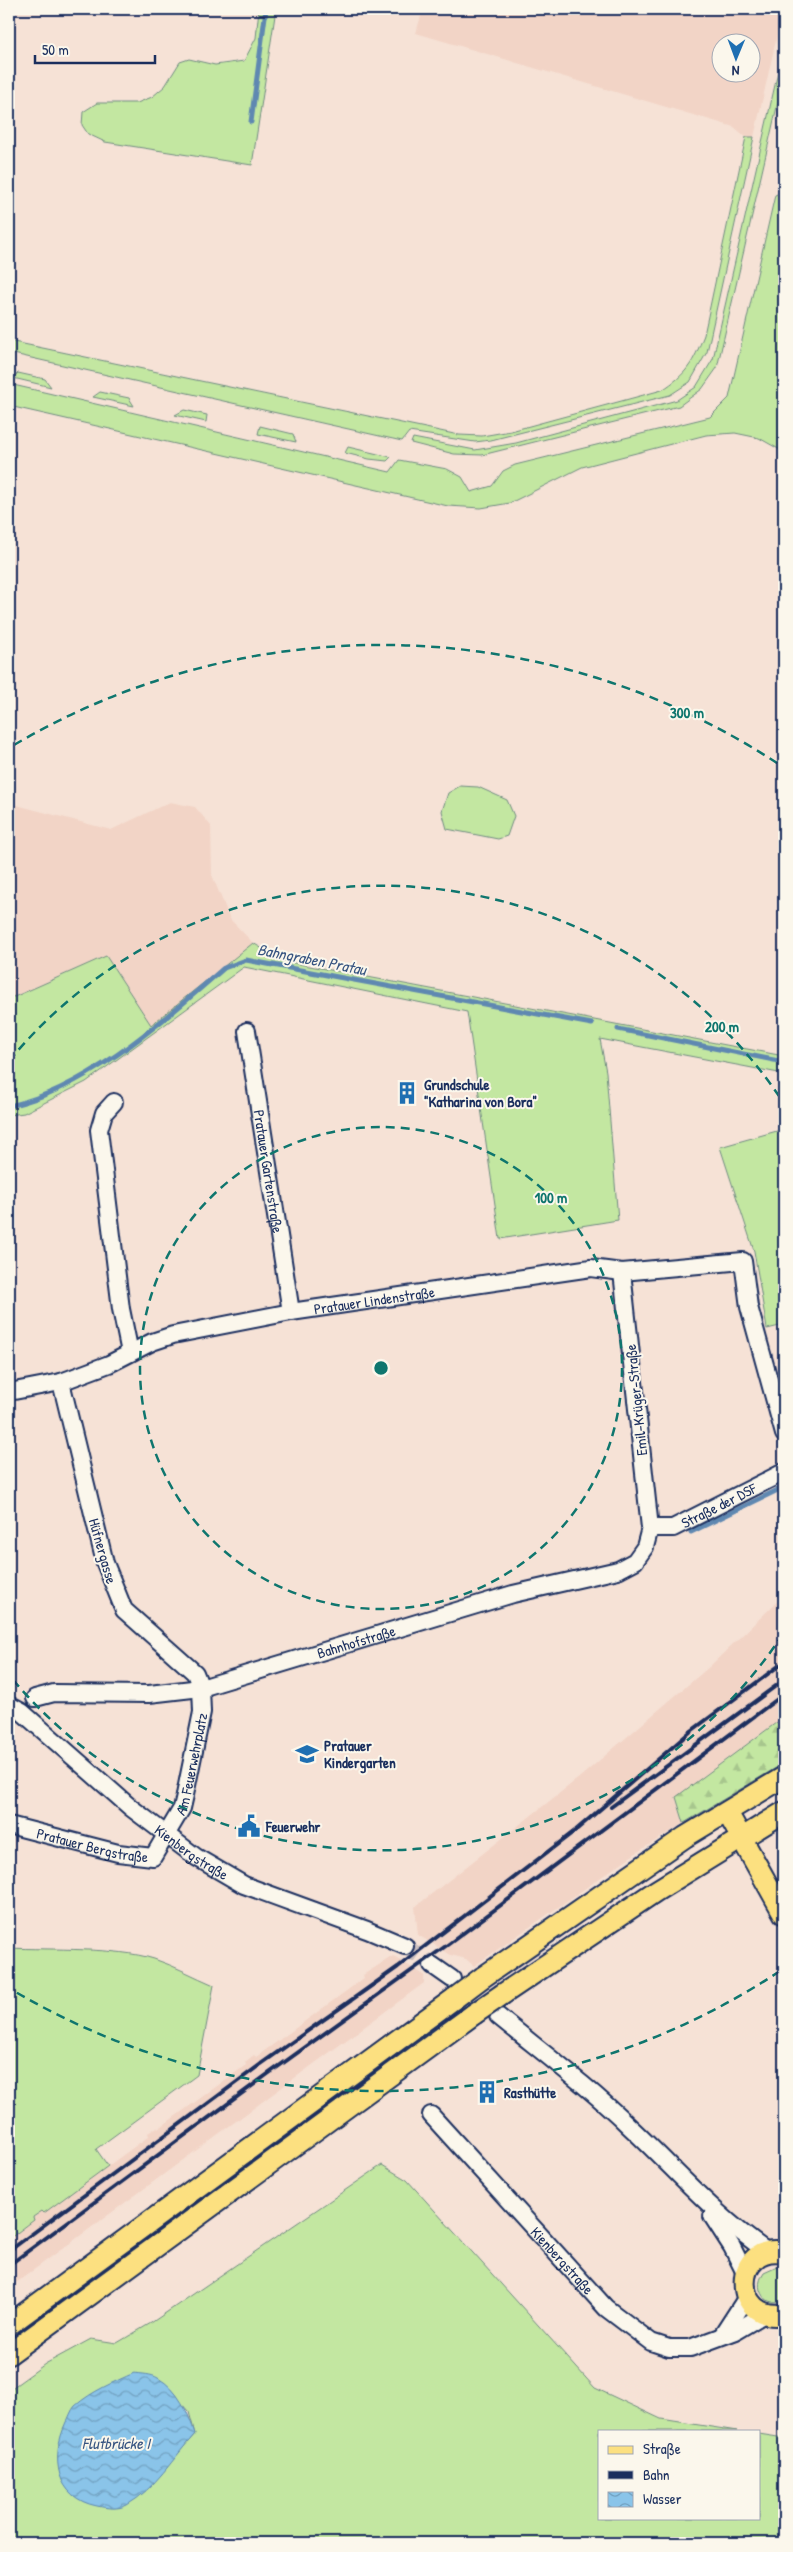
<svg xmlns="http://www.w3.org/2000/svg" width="793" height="2552" font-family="'Patrick Hand',sans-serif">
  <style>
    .built { fill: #f2d4c6; fill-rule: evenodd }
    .grass { fill: #c3e7a1; stroke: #6f8b80; fill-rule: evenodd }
    .forest { fill: url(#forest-firs); stroke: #6f8b80 }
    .water { fill: url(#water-waves); stroke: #5e88b1 }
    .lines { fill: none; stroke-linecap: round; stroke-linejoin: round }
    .stream { stroke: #5e88b1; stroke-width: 5 }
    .minor-tunnel { stroke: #cabebe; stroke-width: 16; stroke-dasharray: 16 8; stroke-linecap: butt }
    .minor-casing { stroke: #1b2f5e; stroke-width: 20 }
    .major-casing { stroke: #1b2f5e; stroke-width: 24 }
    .minor { stroke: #fbf7ec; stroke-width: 16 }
    .major { stroke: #fce080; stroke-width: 20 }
    .rail { stroke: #1b2f5e; stroke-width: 4 }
    .major-bridge-casing { stroke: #1b2f5e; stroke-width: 24; stroke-linecap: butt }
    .major-bridge { stroke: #fce080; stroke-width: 20 }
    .ring { fill: none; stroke: #0f766e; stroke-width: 2.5; stroke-dasharray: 9 6 }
    .labels { text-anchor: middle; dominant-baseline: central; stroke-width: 4; stroke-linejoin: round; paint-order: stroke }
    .poi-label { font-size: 15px; font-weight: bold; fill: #1b2f5e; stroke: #fbf7ec; text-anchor: start }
    .street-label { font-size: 15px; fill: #1b2f5e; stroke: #fbf7ec }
    .water-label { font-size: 16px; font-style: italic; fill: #375481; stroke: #fbf7ec }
    .centre { fill: #0f766e; stroke: #fbf7ec; stroke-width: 2.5 }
    .ring-label { font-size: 15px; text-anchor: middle; font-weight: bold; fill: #0f766e; stroke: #fbf7ec; stroke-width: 4; stroke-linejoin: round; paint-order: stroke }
  </style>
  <defs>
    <pattern id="forest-firs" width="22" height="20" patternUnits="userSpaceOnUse" patternTransform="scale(1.25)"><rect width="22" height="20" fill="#c3e7a1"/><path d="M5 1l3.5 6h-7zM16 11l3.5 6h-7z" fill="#a7c68d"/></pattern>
    <pattern id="water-waves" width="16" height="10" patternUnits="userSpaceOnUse" patternTransform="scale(1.25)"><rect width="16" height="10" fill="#8ac4e9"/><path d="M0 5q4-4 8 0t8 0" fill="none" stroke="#70a0c0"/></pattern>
  </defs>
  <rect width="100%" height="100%" fill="#f6e2d6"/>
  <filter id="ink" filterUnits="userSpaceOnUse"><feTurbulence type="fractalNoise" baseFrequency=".02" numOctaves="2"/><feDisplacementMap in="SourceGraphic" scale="10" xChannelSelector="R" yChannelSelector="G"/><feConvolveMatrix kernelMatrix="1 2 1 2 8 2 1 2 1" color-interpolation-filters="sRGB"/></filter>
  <g filter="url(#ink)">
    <path class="built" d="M 423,9 L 783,9 L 754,137 L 746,137 L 734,127 L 416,33 ZM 720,42 L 750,42 L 750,72 L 720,72 Z
      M 170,802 L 195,807 L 211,826 L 212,875 L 230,919 L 253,943 L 151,1026 L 106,956 L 14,997 L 9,995 L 9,803 L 111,830 Z
      M 784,1595 L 784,1717 L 676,1797 L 684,1823 L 630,1857 L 474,1966 L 466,1959 L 451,1955 L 418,1935 L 415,1907 L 580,1777 L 709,1667 Z
      M 393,1956 L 424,1975 L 424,1983 L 9,2288 L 9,2239 L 34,2220 L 33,2218 L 42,2211 L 44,2213 L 149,2136 L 148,2133 L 157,2127 L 158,2129 L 246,2065 L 245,2062 L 254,2055 L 256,2057 L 364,1978 L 363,1975 Z"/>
    <path class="grass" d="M 259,9 L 276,9 L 252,165 L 105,142 L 88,134 L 82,125 L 83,112 L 97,103 L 137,103 L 152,97 L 165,86 L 180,62 L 189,59 L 215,65 L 244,61 L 256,38 Z
      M 784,45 L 784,76 L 717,368 L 702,389 L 679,406 L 482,455 L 454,454 L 411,443 L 413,438 L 475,450 L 516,443 L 677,400 L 696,387 L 713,359 Z
      M 746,137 L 754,137 L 707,352 L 690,382 L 670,395 L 491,440 L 475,442 L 409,432 L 402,441 L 9,353 L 9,341 L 459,435 L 482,436 L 511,431 L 662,390 C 687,374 693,363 704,335 Z
      M 784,191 L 784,452 L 759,438 L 735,433 L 706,435 L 582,467 L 510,503 L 481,508 L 448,506 L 9,406 L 9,384 L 390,472 L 399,460 L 447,469 L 462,477 L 471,492 L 492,486 L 503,471 L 515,465 L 710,417 L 729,398 L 775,195 Z
      M 18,373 L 45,379 L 51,387 L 13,378 Z
      M 100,392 L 129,398 L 134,406 L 93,397 Z
      M 184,410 L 207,415 L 206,422 L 175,415 Z
      M 260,426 L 293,434 L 296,442 L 258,434 Z
      M 348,447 L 391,457 L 387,461 L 369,459 L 345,453 Z
      M 460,786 L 478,787 L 507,800 L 514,816 L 507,836 L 498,839 L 447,829 L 442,811 L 448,793 Z
      M 253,943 L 283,961 L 784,1056 L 784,1074 L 600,1039 L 606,1072 L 618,1220 L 500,1239 L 467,1012 L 244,967 L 86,1082 L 24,1113 L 9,1115 L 9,995 L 14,997 L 106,956 L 151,1025 Z
      M 784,1129 L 784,1325 L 767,1329 L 754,1251 L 720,1147 Z
      M 9,1948 C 51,1950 116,1947 154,1959 C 175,1966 195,1977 214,1985 L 197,2075 L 96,2149 L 108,2166 L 44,2213 L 42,2211 L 33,2217 L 34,2220 L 9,2239 Z
      M 382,2165 L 407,2180 L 595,2388 L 661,2419 L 737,2431 L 599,2431 L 599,2518 L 759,2518 L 759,2434 L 784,2438 L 784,2543 L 9,2543 L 9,2390 L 45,2364 L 91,2339 L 117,2343 L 151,2323 ZM 158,2378 L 189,2412 L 195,2434 L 172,2460 Z
      M 775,2267 L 784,2269 L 784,2301 L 772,2302 L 766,2300 C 758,2291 757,2283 764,2272 Z"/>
    <path class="forest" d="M 784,1717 L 784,1763 L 684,1823 L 676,1797 Z"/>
    <path class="water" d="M 134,2373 C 141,2374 152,2374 158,2378 C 178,2389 189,2414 195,2434 C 173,2458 155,2489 127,2505 C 118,2510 107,2508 97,2506 C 55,2498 50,2457 66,2423 C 69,2418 71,2410 75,2406 C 92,2391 114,2382 134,2373 Z"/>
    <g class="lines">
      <path class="stream" d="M 251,122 L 266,9
        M 618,1029 L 784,1062
        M 9,1106 C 88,1089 164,1020 224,968 L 246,960 L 592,1024
        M 691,1532 L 784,1487"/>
      <path class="minor-tunnel" d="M 405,1946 L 432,1965"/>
      <defs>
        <g id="minor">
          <path id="s1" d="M 247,1031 L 291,1312"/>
          <path d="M 114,1102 L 104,1113 L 99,1130 L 121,1309 L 130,1353"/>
          <path id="s2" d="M 9,1392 L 61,1382 L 109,1364 L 152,1342 L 173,1335 L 291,1312 L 591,1268 L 622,1272 L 743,1261 L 749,1307 L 784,1434"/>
          <path id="s3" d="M 650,1528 L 673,1528 L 784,1472"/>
          <path id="s4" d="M 35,1698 L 54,1693 L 149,1694 L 201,1688 L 513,1594 L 618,1570 L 635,1561 L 645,1547 L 650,1528 L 622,1272"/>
          <path id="s5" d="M 9,1705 L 22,1712 L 130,1807 L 196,1857 L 244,1885 L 367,1930 L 405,1946"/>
          <path id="s6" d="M 9,1825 L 118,1853 L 153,1857 L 182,1808 L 185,1795 L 202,1712 L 201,1688 L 195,1673 L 124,1610 L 105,1563 L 61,1382"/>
          <path d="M 432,1965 L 452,1979"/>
          <path d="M 498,2016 C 542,2052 589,2087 630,2127 C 676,2170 715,2216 768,2252"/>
          <path id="s7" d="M 431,2115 L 606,2308 L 651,2342 L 669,2348 L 690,2348 L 736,2331 L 766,2313"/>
          <path d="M 712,2216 L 732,2247 L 745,2273"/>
          <path d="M 723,2334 L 747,2297"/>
        </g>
        <path id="major" d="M 727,1812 L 784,1914
          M 483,1977 L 685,1837 L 784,1777
          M 503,1994 L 656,1891 L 784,1812
          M 784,2252 C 732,2242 731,2324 784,2314
          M 9,2325 L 455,1998
          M 9,2354 L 474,2014"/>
      </defs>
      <use href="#minor" class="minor-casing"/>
      <use href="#major" class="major-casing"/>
      <use href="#minor" class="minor"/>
      <use href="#major" class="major"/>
      <path class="rail" d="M 611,1807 L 784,1680
        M 9,2251 L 261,2064 L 398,1967 L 576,1830 L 690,1732 L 784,1662
        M 9,2265 L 268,2074 L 450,1943 L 784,1694"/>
      <defs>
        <path id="major-bridge" d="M 455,1998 L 483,1977
          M 474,2014 L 503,1994"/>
      </defs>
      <use href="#major-bridge" class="major-bridge-casing"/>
      <use href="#major-bridge" class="major-bridge"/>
    </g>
  </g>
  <g class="ring">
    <circle cx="381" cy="1368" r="241"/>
    <path d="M783 1634A482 482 0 0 1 9 1675M9 1061A482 482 0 0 1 783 1102"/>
    <path d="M780 1971A723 723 0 0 1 14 1991M14 745A723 723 0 0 1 780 765"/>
  </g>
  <defs>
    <symbol id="building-bare" viewBox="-9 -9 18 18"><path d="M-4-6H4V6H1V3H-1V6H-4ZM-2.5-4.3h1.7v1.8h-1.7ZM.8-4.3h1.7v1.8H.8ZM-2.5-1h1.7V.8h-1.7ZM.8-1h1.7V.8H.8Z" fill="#1f6fb2" stroke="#fbf7ec" stroke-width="2.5" paint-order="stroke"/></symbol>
    <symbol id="school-bare" viewBox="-9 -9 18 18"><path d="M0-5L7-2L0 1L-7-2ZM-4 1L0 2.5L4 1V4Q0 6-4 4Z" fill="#1f6fb2" stroke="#fbf7ec" stroke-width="2.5" paint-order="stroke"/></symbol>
    <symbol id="civic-bare" viewBox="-9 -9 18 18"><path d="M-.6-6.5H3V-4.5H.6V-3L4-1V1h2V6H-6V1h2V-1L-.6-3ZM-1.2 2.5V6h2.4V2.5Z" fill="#1f6fb2" stroke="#fbf7ec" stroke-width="2.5" paint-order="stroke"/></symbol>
  </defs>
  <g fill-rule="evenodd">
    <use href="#building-bare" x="391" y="1077" width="32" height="32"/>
    <use href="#school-bare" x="291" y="1738" width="32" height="32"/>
    <use href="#civic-bare" x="233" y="1810" width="32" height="32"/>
    <use href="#building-bare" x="471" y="2076" width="32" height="32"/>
  </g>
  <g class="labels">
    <g class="poi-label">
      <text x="424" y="1084">Grundschule<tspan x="424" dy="17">"Katharina von Bora"</tspan></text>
      <text x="324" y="1745">Pratauer<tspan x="324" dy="17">Kindergarten</tspan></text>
      <text x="266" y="1826">Feuerwehr</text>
      <text x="504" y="2092">Rasthütte</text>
    </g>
    <g class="street-label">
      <text stroke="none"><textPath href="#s1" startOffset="142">Pratauer Gartenstraße</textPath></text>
      <text stroke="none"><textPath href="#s2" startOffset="379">Pratauer Lindenstraße</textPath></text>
      <text transform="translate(636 1400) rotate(-96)">Emil-Krüger-Straße</text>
      <text stroke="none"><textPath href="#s3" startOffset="74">Straße der DSF</textPath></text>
      <text transform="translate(103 1551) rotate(74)">Hüfnergasse</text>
      <text stroke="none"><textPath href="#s4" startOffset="329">Bahnhofstraße</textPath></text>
      <text stroke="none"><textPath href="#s6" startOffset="250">Am Feuerwehrplatz</textPath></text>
      <text stroke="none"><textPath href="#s6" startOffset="86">Pratauer Bergstraße</textPath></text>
      <text stroke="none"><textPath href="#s5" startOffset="235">Kienbergstraße</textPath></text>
      <text stroke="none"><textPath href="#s7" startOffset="196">Kienbergstraße</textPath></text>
    </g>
    <g class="water-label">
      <text transform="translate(312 959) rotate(11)">Bahngraben Pratau</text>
      <text x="116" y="2443">Flutbrücke I</text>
    </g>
  </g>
  <circle cx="381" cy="1368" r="8" class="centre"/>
  <g class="ring-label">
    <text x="687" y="718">300 m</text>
    <text x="722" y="1032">200 m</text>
    <text x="551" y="1203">100 m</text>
  </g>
  <rect width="793" height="2552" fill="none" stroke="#fbf7ec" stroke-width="30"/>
  <rect x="15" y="15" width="763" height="2522" fill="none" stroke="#1b2f5e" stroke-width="2" filter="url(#ink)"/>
  <rect x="598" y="2430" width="162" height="90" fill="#fbf7ec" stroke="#a1a7b3"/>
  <rect x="608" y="2446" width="25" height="8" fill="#fce080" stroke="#a1a7b3"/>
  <text x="643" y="2454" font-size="15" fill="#1b2f5e">Straße</text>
  <rect x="608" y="2471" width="25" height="8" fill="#1b2f5e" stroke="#a1a7b3"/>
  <text x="643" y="2480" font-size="15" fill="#1b2f5e">Bahn</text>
  <rect x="608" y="2492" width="25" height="15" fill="url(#water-waves)" stroke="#a1a7b3"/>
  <text x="643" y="2504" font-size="15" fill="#1b2f5e">Wasser</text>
  <g transform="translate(736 58) rotate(181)"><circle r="24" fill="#fbf7ec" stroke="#a1a7b3"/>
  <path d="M0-4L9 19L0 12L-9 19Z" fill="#1f6fb2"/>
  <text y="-8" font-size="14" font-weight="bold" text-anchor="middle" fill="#1b2f5e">N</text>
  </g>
  <path d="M35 55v8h120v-8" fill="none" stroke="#1b2f5e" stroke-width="2.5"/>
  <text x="42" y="55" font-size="15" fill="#1b2f5e" stroke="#fbf7ec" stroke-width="4" paint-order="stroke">50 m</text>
</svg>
